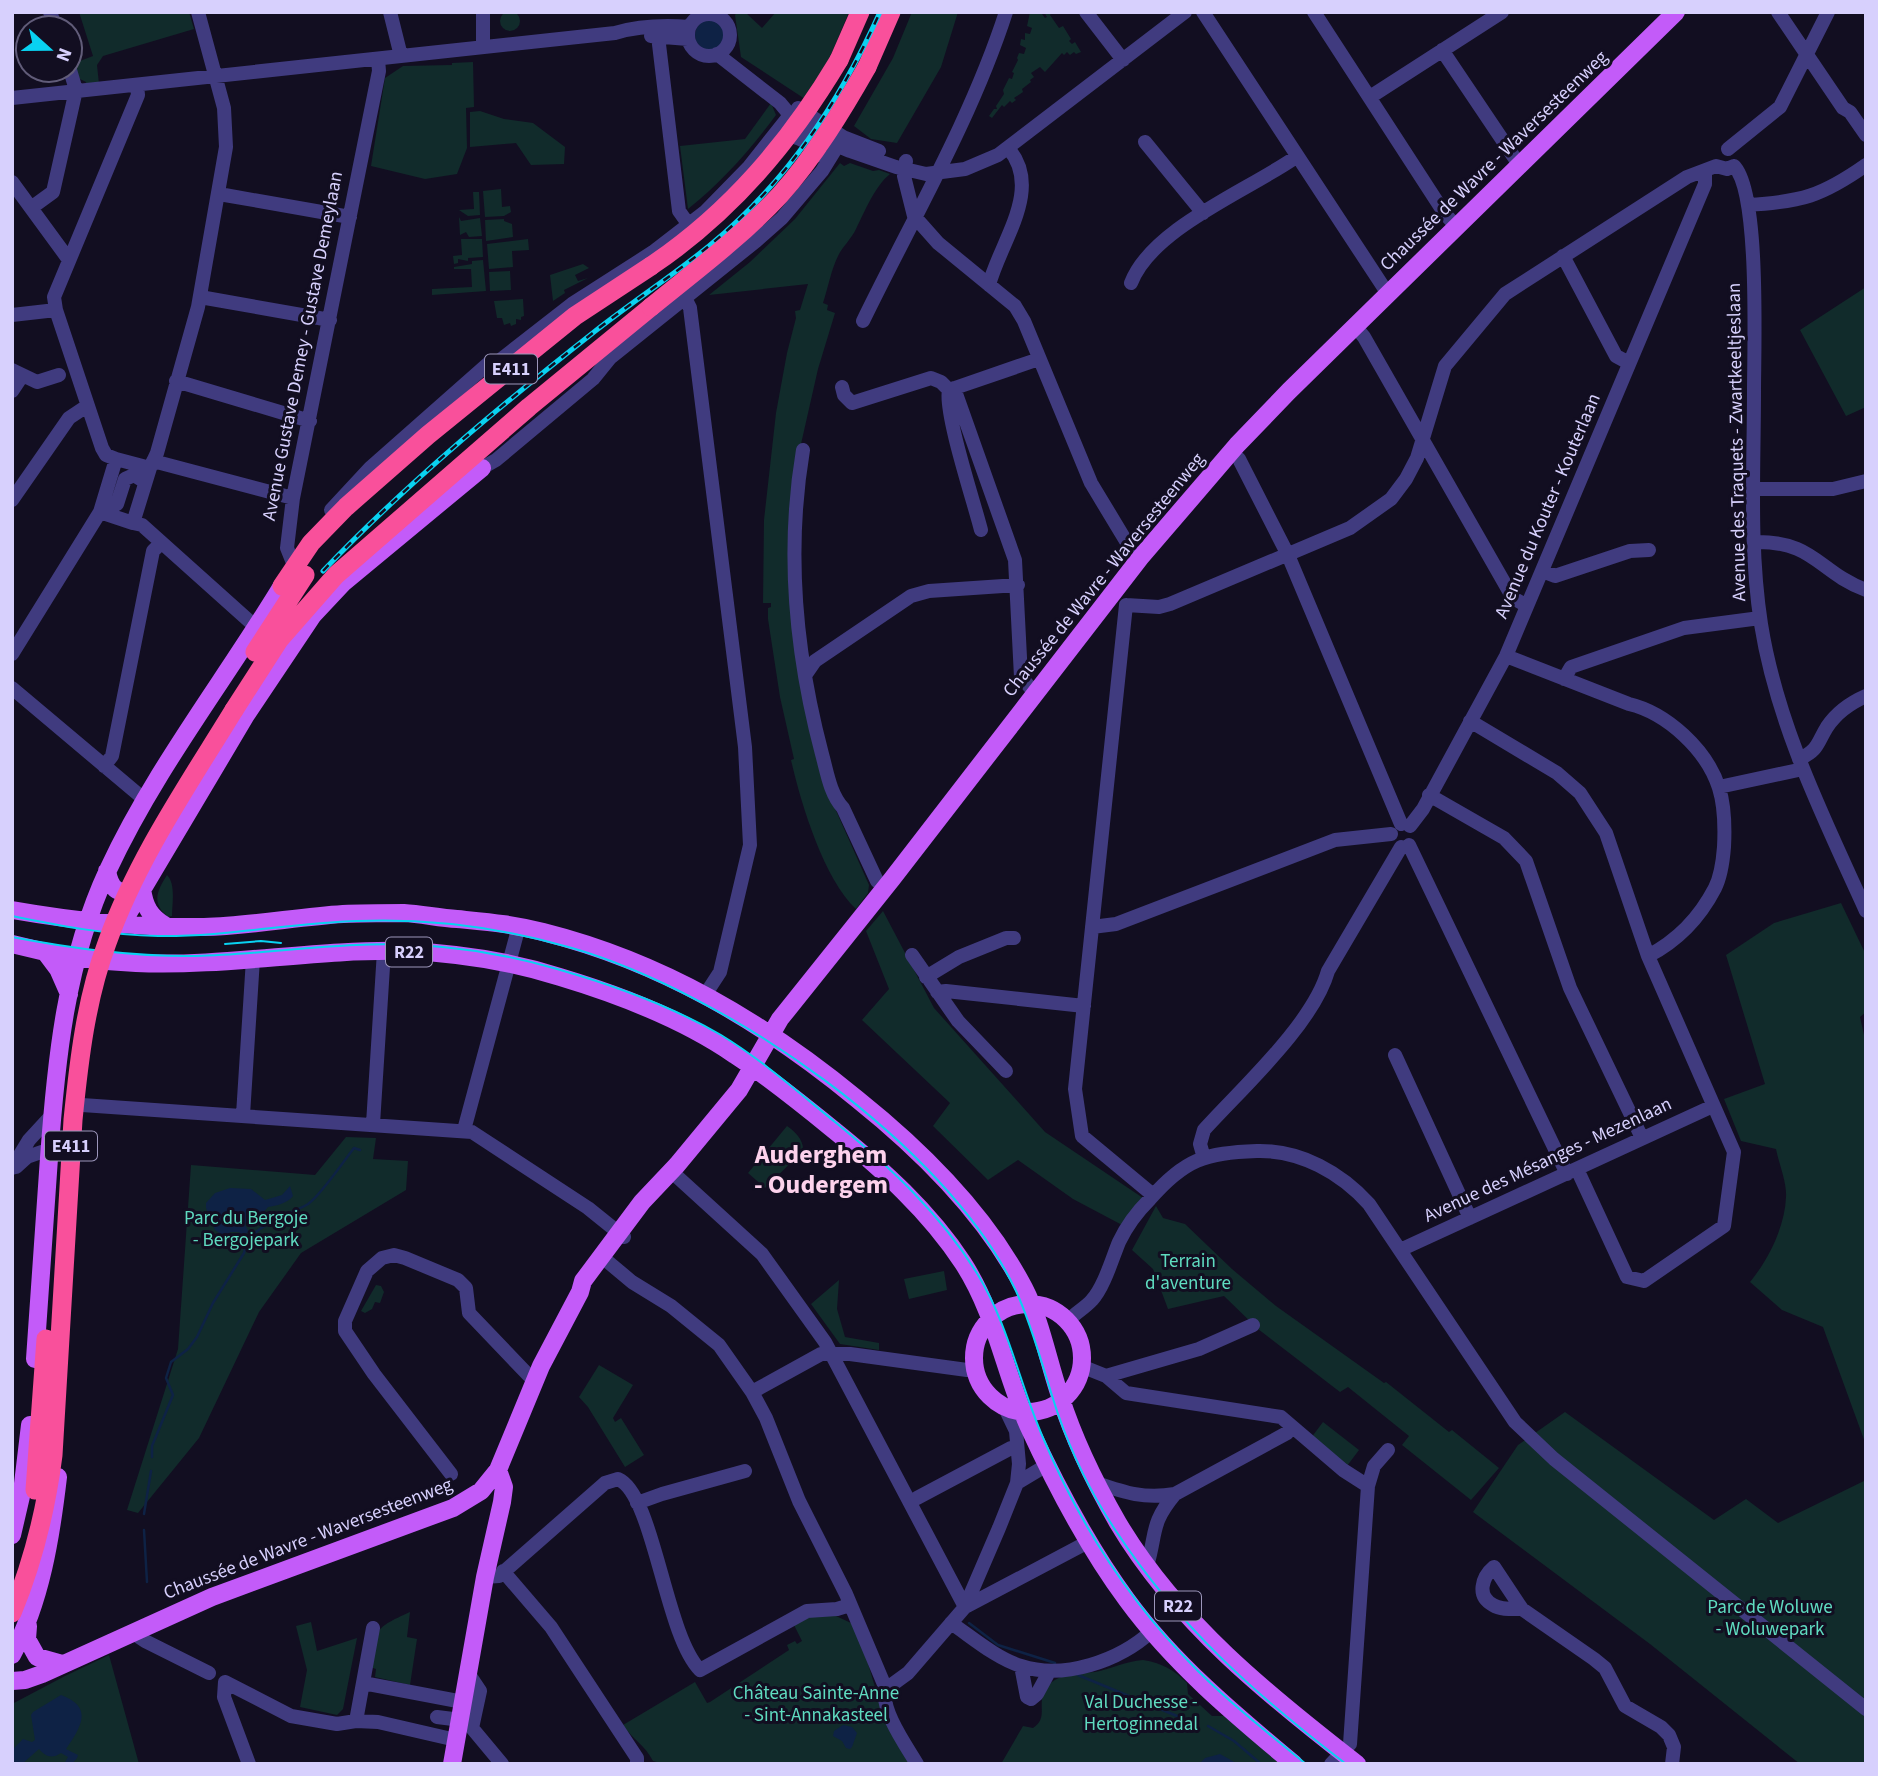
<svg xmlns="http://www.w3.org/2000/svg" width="1878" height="1776" font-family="'Source Sans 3',sans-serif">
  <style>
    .green { fill: #112b2b }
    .water { fill: #0e2245 }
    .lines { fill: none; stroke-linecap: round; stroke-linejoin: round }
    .stream { stroke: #0e2245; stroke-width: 2.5 }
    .minor { stroke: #403b7f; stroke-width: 14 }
    .major { stroke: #c35bf9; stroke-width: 18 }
    .highway { stroke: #f9509b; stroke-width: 19 }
    .tram { stroke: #09d2f1; stroke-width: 2 }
    .rail-casing { stroke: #09d2f1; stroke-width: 5 }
    .rail { stroke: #120e21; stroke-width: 2.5; stroke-dasharray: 8; stroke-linecap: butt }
    .highway-bridge { stroke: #f9509b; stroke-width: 19 }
    .labels { text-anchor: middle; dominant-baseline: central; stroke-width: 6; stroke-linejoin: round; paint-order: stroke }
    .shield { fill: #120e21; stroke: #9c96bb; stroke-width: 2 }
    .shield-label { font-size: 18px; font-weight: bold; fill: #d7d0fd }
    .street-label { font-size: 19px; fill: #d7d0fd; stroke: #120e21 }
    .park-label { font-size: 19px; fill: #5fdbc0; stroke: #120e21 }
    .district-label { font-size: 26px; font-weight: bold; fill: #fdd2ec; stroke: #120e21 }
  </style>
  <rect width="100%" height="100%" fill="#120e21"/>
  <path class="green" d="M500 21a10 10 0 1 1 20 0a10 10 0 1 1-20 0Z
    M 79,12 L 189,12 L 194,29 L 103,56 L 97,65 L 99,84 L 85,85 L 86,82 L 80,79 L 72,64 L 93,56 Z
    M 737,12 L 745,12 L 762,28 L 776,12 L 849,12 L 830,57 L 805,99 L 741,57 L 735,15 Z
    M 912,12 L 958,12 L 941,67 L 897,143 L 871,139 L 854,126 L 893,58 Z
    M 1030,12 L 1044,12 L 1042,14 L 1045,18 L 1047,17 L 1044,12 L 1052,12 L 1050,15 L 1059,28 L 1063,26 L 1071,39 L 1069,41 L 1072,44 L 1075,42 L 1081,52 L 1076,54 L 1074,52 L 1070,55 L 1067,52 L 1064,55 L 1062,53 L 1045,72 L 1040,67 L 1031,73 L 1034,77 L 1030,80 L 1031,82 L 1022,89 L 1023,92 L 1014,98 L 1016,100 L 1012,103 L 1010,101 L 1004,107 L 1002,105 L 992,118 L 989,116 L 994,109 L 997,109 L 996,106 L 1004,94 L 1003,90 L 1009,78 L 1012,79 L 1014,73 L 1012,72 L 1018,60 L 1017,58 L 1019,53 L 1024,54 L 1026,48 L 1020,45 L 1021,39 L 1025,40 L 1025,33 L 1030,34 L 1032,28 L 1027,26 Z
    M 473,62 L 474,107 L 466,108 L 467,148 L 457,174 L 425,179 L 371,166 L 385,78 L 403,66 L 452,65 L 452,63 Z
    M 771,103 L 776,115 C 750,150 722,182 688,209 L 680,146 L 745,139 Z
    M 480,111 L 504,119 L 533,123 L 565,147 L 564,164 L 531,165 L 516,143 L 470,147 L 470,112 Z
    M 840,163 L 844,166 L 850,163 L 873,171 L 879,170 L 890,174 C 875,186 865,211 856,229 C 852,238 843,246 838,256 C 831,270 828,288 823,303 L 828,305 L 827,310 L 835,313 L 818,369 L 801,444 L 791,554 L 826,788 L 869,885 L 868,893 L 856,909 C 824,879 801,804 791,760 L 794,759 L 780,697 L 768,619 L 768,608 L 771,607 L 771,603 L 763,603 L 764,520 L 776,413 L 787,353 L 796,318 L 795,311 L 800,310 L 808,284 L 709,295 L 750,262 L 795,219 Z
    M 501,189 L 502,207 L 510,206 L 511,212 L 504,216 L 485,217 L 483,191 Z
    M 473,192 L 479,192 L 480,215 L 468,216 L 459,210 L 474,209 Z
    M 459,217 L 461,221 L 480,218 L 482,236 L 469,237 L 466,232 L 460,235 Z
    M 504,219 L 504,221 L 512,224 L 513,237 L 486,241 L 485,220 Z
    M 461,239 L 482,239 L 483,257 L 468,258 L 468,261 L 458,259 L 458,263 L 454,264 L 453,256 L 462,255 Z
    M 528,239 L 529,250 L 512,251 L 513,267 L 489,269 L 487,244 Z
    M 483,260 L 486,291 L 432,295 L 432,289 L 472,287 L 471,269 L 454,269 L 454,267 L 472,264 L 472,261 Z
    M 583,264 L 589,268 L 575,275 L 578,281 L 588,278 L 564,290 L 565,293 L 553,301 L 550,275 Z
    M 510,271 L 511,290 L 490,291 L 489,272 Z
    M 1866,287 L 1866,407 L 1846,416 L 1800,330 Z
    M 523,299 L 524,316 L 521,317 L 521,320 L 516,319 L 516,324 L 511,326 L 510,323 L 504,325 L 502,318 L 497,318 L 494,301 Z
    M 167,875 C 176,884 172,904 172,916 L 168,917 C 151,903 157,891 167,875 Z
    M 1841,903 L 1866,955 L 1866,1012 L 1860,1017 L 1866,1044 L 1866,1445 L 1823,1327 L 1782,1310 L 1750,1282 C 1768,1260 1785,1227 1786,1197 C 1787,1183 1779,1164 1776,1149 L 1741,1141 L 1724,1099 L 1765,1084 L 1726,955 L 1774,923 Z
    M 883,911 L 934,1008 L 1045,1132 L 1143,1198 L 1124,1226 L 1073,1199 L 1018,1160 L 988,1180 L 933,1126 L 950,1103 L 862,1020 L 889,989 L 866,931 Z
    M 787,1126 C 796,1132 804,1141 803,1151 L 765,1188 L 748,1173 Z
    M 346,1137 L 376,1138 L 373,1159 L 408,1161 L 406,1190 L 301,1253 L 259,1312 L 199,1438 L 138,1513 L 127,1510 L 178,1349 L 191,1165 L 315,1175 Z
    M 1156,1206 L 1163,1218 L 1185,1224 L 1232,1269 L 1276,1306 L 1384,1383 L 1386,1382 L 1449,1432 L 1452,1430 L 1499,1468 L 1471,1500 L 1402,1445 L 1409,1436 L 1348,1387 L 1340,1392 L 1258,1329 L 1224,1296 L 1168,1309 L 1153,1269 L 1132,1250 Z
    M 944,1271 L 947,1290 L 909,1299 L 904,1279 Z
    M 839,1280 L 837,1309 L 845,1337 L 879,1343 L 879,1350 L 840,1344 L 811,1304 Z
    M 376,1285 L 381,1286 L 384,1292 L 380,1303 L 375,1302 L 372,1309 L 365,1313 L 361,1311 Z
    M 599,1365 L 633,1385 L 613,1418 L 615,1422 L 621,1418 L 644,1455 L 625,1467 L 588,1407 L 579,1397 Z
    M 1565,1412 L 1714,1520 L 1746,1499 L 1778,1523 L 1866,1480 L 1866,1764 L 1800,1764 L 1650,1644 L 1473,1512 L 1518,1445 Z
    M 1323,1422 L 1359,1450 L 1347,1466 L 1311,1438 Z
    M 410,1612 L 407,1637 L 417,1639 L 410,1685 L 375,1677 L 376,1669 L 370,1667 C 377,1628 373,1629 410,1612 Z
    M 811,1615 L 836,1616 L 851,1623 L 861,1640 L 880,1704 L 911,1764 L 664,1764 L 653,1761 C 645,1745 632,1739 623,1725 L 695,1682 L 707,1703 L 710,1702 L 789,1650 L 787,1645 L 795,1641 L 797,1644 L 802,1641 L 794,1625 Z
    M 311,1622 L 317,1651 L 357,1638 L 343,1709 L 337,1715 L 300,1707 L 307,1670 L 296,1626 Z
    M 109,1655 L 139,1764 L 12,1764 L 12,1704 L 65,1676 Z
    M 1143,1660 C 1162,1663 1174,1670 1187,1683 L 1188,1694 L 1212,1716 L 1224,1716 L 1282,1764 L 1001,1764 L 1023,1726 L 1033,1728 C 1047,1719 1039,1708 1043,1695 C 1051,1672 1077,1674 1095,1672 C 1111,1669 1126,1661 1143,1660 Z"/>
  <path class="water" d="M695 35a15 15 0 1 1 30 0a15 15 0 1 1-30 0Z
    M 290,1186 L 293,1196 C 288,1203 276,1206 268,1207 L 263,1213 L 246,1221 L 245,1225 L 249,1232 L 242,1235 L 239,1232 L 230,1232 L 227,1235 L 233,1243 L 239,1244 L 240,1248 L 222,1241 L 221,1234 L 215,1230 L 206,1208 L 206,1203 L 215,1193 L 230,1188 L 251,1189 L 265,1200 L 282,1195 Z
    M 61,1695 C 94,1707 81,1727 66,1749 L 78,1755 L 77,1758 L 72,1764 L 64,1764 L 68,1757 L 61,1753 C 52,1759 46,1757 39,1749 L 22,1764 L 12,1764 L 12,1750 L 23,1739 L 32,1742 L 35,1740 L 31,1715 L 33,1712 Z
    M 843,1725 L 852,1727 L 857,1733 L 852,1747 L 850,1749 L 846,1748 L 842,1741 L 833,1736 L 834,1731 Z
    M 1220,1754 L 1238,1764 L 1199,1764 L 1205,1758 Z"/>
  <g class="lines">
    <path class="stream" d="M 152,1457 L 152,1446 L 173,1395 L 166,1378 L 171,1362 L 188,1349 L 197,1337 L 213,1303 L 244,1253 C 247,1226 288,1216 308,1204 C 321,1195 343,1162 354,1148 L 360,1150
      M 144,1514 L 151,1471
      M 144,1530 L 147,1582
      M 969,1623 L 998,1645 L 1055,1663
      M 1078,1675 L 1177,1716
      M 1208,1726 L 1234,1741 L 1261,1764"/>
    <path class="minor" d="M 50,12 L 56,28
      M 390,12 L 401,56
      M 483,12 L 483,47
      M 1086,12 L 1123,60
      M 1203,12 L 1388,294
      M 1314,12 L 1445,214 L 1457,227
      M 1778,12 L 1843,108 L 1850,112 L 1866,135
      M688 35a21 21 0 1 1 42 0a21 21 0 1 1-42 0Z
      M 651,36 L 688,39
      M 658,36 L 679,211 L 689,225
      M 1442,50 L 1520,166
      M 717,54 L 780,103 L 795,121 L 829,142 L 850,151 L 896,167 L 926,174 L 965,169 L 998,155 L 1185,12
      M 1370,97 L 1502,12
      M 12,98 L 615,33 C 639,26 664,25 689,27
      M 798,108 L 843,137 L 879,151
      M 782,135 C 799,136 810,143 821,156
      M 1145,142 L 1203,213
      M 1728,149 L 1780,107 L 1828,12
      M 906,161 L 904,176 L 914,216 L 938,243 L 1015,306 L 1024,321 L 1091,483 L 1132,551 L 1140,558
      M 1734,166 C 1760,192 1754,349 1754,391 C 1754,468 1749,547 1761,624 C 1777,725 1824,818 1866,911
      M 12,182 L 69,260
      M 219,194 L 350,217
      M 1748,205 C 1801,202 1822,196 1866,165
      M 31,208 L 53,192 L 76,90 L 70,70
      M 1563,256 L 1616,356 L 1629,363
      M 1131,283 C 1152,228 1249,190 1296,157
      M 989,285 C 1000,242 1044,189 1008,148
      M 200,297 L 330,320
      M 685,298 L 690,308 L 745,747 L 750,845 L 720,972 L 705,995
      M 12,315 L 56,310
      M 863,321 C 912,220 971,120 1006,12
      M 1355,326 L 1364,337 L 1513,598 L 1527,606
      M 12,370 L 37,382 L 59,375
      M 176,381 L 310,421
      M 842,387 L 844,395 L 852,403 L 931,378 L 941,382 L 949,390
      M 954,388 L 1015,560 L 1021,677 L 1035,693
      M 12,391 L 22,376
      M 803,450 C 786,551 796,656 822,754 C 827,772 830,794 843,808 L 877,881 L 884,886
      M 1231,452 L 1239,459 L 1288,555 L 1401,824
      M 116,459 L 106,455 L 102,448 L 56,310 L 54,297 L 138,95 L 137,85
      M 153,461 L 293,498
      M 150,468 L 116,459 L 100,512 L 133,523 L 150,468 L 157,453 L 198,307 L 226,147 L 224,108 L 198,12
      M 482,468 L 496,460 L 593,379 L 610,358 L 756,241 L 782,218 L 822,171 L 843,137
      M 1754,489 L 1833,489 L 1866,481
      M 12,500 L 69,418 L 87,406
      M 107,501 L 113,506 L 117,504 L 125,479 L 134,475 L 142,480
      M 331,510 L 370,468 L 490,362 L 499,361 L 572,304 L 653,252 L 706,211 L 748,168 L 790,115 L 805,112
      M 133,523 L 142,525 L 257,628
      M 981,530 C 974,502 944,412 949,390 L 1039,359
      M 1755,542 C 1815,541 1818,572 1866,590
      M 293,563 L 287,548 L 293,498 L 379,71 L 378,59
      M 1542,571 L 1555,576 L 1630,551 L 1649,550
      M 1126,605 L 1159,607 L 1170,604 L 1350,528 L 1391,499 L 1406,479 L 1417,458 L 1445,366 L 1505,294 L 1687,177 L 1716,166 L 1727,169 L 1734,166
      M 1126,605 L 1075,1089 L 1082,1136 L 1153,1195
      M 12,654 L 100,512
      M 1506,656 L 1629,704 C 1667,713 1707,750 1719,788 C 1725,807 1725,828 1724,847 C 1723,860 1721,876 1715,888 C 1700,917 1677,941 1648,956
      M 806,674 L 815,661 L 911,596 L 929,591 L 1018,585
      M 1564,679 L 1571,667 L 1684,628 L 1760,618
      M 12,688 L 145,800
      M 1470,721 L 1557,773 L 1580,793 L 1606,833 L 1648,956 L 1734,1152 L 1724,1226 L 1644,1281 L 1627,1277 L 1577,1169
      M 1799,759 C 1819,750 1817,743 1827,727 C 1837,712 1850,703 1866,696
      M 104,766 L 112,756 L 153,551 L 161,543
      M 1719,787 L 1803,769
      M 1429,795 L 1504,838 L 1526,861 L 1570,988 L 1642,1138
      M 1410,826 L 1423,809 L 1506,656 L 1705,184 L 1705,171
      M 1409,845 L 1567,1174
      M 1092,927 L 1116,924 L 1335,840 L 1391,834
      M 912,955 L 958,1021 L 1006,1071
      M 926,977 L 959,957 L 1006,938 L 1014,938
      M 937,992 L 946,991 L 1084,1006
      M 1395,1055 L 1470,1218
      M 82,1105 L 472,1132 L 588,1208 L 624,1237
      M 243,1115 L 253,959
      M 373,1124 L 384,951
      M 464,1130 L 519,926
      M 1204,1158 L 1200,1144 L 1204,1130 C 1242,1088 1313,1024 1328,971 L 1401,847
      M 16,1167 L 27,1157 L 50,1149
      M 12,1168 L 29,1140 L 52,1115
      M 672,1172 L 762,1254 L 825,1342 L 965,1607
      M 1400,1250 L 1713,1106
      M 607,1261 L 632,1282 L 671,1306 L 719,1345 L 752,1392 L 766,1418 L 799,1501 L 846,1594 L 886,1689 C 879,1708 907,1747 917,1764
      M 1068,1321 C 1075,1313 1085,1308 1092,1300 C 1104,1287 1112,1259 1119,1242 C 1127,1225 1137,1212 1150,1199 C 1185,1159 1205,1153 1257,1151 C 1301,1150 1341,1173 1369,1204 L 1515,1422 L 1554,1459 L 1866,1709
      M 1081,1366 L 1106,1376 L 1126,1393 L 1281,1417 L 1343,1470 L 1368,1486
      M 1106,1376 L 1199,1349 L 1253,1325
      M 752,1392 L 821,1354 L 850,1354 L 967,1370 L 974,1368
      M 451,1474 L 374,1374 L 345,1331 L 345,1321 L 367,1271 L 382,1258 L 394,1255 L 405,1258 L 458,1280 L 466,1288 L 469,1313 L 535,1382
      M 1017,1483 L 1047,1465
      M 1097,1483 C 1126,1493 1144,1499 1175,1494 L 1287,1433 L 1292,1427
      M 917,1498 L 1011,1448
      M 637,1503 L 662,1494 L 745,1471
      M 1147,1566 C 1157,1532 1150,1524 1175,1494
      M 503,1571 L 551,1627 L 637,1758 L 637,1764
      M 485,1577 L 499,1576 L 605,1483 L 618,1479 C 654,1494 665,1635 700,1670 L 807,1611 L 837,1609 L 850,1605
      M 965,1607 L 1088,1542
      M 1522,1609 C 1512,1609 1501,1610 1493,1605 C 1476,1596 1482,1577 1494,1567 L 1522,1609 L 1594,1659 L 1605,1668 L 1625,1706 L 1661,1727 L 1669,1735 L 1674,1747 L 1672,1764
      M 951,1623 C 973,1638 996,1658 1021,1666 C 1064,1680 1119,1661 1152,1631
      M 136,1630 L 139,1637 L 145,1641 L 209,1673
      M 1021,1666 L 1027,1697 L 1031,1699 L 1037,1694 L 1049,1672
      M 468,1673 L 480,1691 L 472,1728 L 502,1764
      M 363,1683 L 463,1702
      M 886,1689 L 908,1673 L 965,1607 L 999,1528 L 1017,1483 L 1019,1464 L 1016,1431 L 1004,1406
      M 437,1717 L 453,1719
      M 356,1721 L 373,1628
      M 249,1764 L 224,1697 L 225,1682 L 291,1716 L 337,1724 L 356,1721 L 378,1722 L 456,1740
      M 1331,1764 L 1350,1744 L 1368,1486 L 1374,1466 L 1388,1450"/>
    <path class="major" d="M 107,871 C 112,895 121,894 142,888 C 144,906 150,917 166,926
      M 12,910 C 75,921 140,928 204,927 C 250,926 297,917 343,914 C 363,913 384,913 404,913 C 422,914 439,918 457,919 C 487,922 513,924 543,932 C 662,962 763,1022 857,1099 C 922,1151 985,1213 1024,1288 C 1041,1321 1048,1361 1060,1396 C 1074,1440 1095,1483 1118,1523 C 1177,1622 1268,1695 1357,1764
      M 126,917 L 246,715 L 313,615 L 343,583 L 482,468
      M 12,944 C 53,955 94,961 136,963 C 225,967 314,949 404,951 C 456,953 510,961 560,977 C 620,995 683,1019 735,1055 C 770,1078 803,1105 835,1131 C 882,1169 929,1211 963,1263 C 996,1314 1004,1371 1028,1425 C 1056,1486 1087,1546 1127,1600 C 1173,1663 1234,1714 1294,1764
      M 46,953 L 58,969 L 69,994
      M974 1358a54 54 0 1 1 108 0a54 54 0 1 1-108 0Z
      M 35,1359 C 40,1292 44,1225 49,1158 C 56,1060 66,960 108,870 C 155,769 225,680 282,586
      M 12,1535 L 22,1492 L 30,1425
      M 28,1626 L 27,1639 L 37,1657 L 62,1664
      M 12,1655 C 41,1601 51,1537 58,1477
      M 12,1681 L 25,1680 L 42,1674 L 212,1597 L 453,1508 L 481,1491 L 498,1470 L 541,1366 L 580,1292 L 583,1281 L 642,1202 L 677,1165 L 739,1090 L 780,1019 L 892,879 L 1140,558 L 1237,445 L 1289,391 L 1676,12
      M 452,1764 L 485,1577 L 502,1502 L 504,1487 L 498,1470"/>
    <path class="highway" d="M 839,60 L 860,12
      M 867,67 L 891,12
      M 282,586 L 311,543 L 346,507 L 428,435 L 575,316 L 651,266
      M 255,652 L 305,575
      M 234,710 L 279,640 L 336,575 L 529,407 L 651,307"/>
    <path class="tram" d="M 12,916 C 60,926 109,935 158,936 C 225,937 291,923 357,921 C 430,918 503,928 572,948 C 726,993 946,1143 1016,1291 C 1034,1330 1044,1373 1058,1414 C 1072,1454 1092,1495 1116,1531 C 1179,1627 1256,1695 1346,1764
      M 12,937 C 74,949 134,957 196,956 C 250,955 303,947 356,945 C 423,942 493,950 557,969 C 613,985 671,1006 721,1035 C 762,1060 798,1092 835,1122 C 890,1167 941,1214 978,1275 C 1009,1326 1020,1386 1044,1440 C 1080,1525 1132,1605 1197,1670 C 1231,1704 1269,1734 1306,1764
      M 225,944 L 261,941 L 281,943"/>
    <defs>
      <path id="rail" d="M 323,571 C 406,484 500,406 594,332 C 632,302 672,276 709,246 C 787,182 839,103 880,12"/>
    </defs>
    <use href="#rail" class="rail-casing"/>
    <use href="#rail" class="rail"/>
    <path class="highway-bridge" d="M 651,266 C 731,212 790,142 839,60
      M 651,307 C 695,271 741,237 780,195 C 814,157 842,111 867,67
      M 35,1490 L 46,1339
      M 12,1613 C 33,1562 46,1510 53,1455 L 73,1120 C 79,1060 86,999 107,943 C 137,859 188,785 234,710"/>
  </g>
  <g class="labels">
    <g class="shield">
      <rect x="485" y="354.5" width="52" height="29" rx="5"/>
      <rect x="386" y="937.5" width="46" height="29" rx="5"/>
      <rect x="45" y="1131.5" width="52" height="29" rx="5"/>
      <rect x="1155" y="1591.5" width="46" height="29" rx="5"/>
    </g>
    <g class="shield-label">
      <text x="511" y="369">E411</text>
      <text x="409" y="952">R22</text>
      <text x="71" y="1146">E411</text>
      <text x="1178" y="1606">R22</text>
    </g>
    <g class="street-label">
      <text transform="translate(1494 161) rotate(-44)">Chaussée de Wavre - Waversesteenweg</text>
      <text transform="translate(303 346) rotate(-79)">Avenue Gustave Demey - Gustave Demeylaan</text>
      <text transform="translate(1737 442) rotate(-91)">Avenue des Traquets - Zwartkeeltjeslaan</text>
      <text transform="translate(1548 506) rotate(-67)">Avenue du Kouter - Kouterlaan</text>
      <text transform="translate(1104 575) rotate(-51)">Chaussée de Wavre - Waversesteenweg</text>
      <text transform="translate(1548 1160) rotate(-25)">Avenue des Mésanges - Mezenlaan</text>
      <text transform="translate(308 1539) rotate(-21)">Chaussée de Wavre - Waversesteenweg</text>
    </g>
    <g class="park-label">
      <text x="246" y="1218">Parc du Bergoje<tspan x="246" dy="22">- Bergojepark</tspan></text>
      <text x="1188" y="1261">Terrain<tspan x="1188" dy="22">d'aventure</tspan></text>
      <text x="1770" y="1607">Parc de Woluwe<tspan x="1770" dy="22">- Woluwepark</tspan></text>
      <text x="816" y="1693">Château Sainte-Anne<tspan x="816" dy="22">- Sint-Annakasteel</tspan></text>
      <text x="1141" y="1702">Val Duchesse -<tspan x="1141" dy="22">Hertoginnedal</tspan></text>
    </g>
    <g class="district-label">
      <text x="821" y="1154">Auderghem<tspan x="821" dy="30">- Oudergem</tspan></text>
    </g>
  </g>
  <rect width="1878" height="1776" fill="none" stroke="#d7d0fd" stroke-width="28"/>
  <g transform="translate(49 49) rotate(111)"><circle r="33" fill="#120e21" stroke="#615c79" stroke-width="2"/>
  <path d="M0-5L12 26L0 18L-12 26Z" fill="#09d2f1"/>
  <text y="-10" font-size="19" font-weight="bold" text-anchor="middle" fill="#d7d0fd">N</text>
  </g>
</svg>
